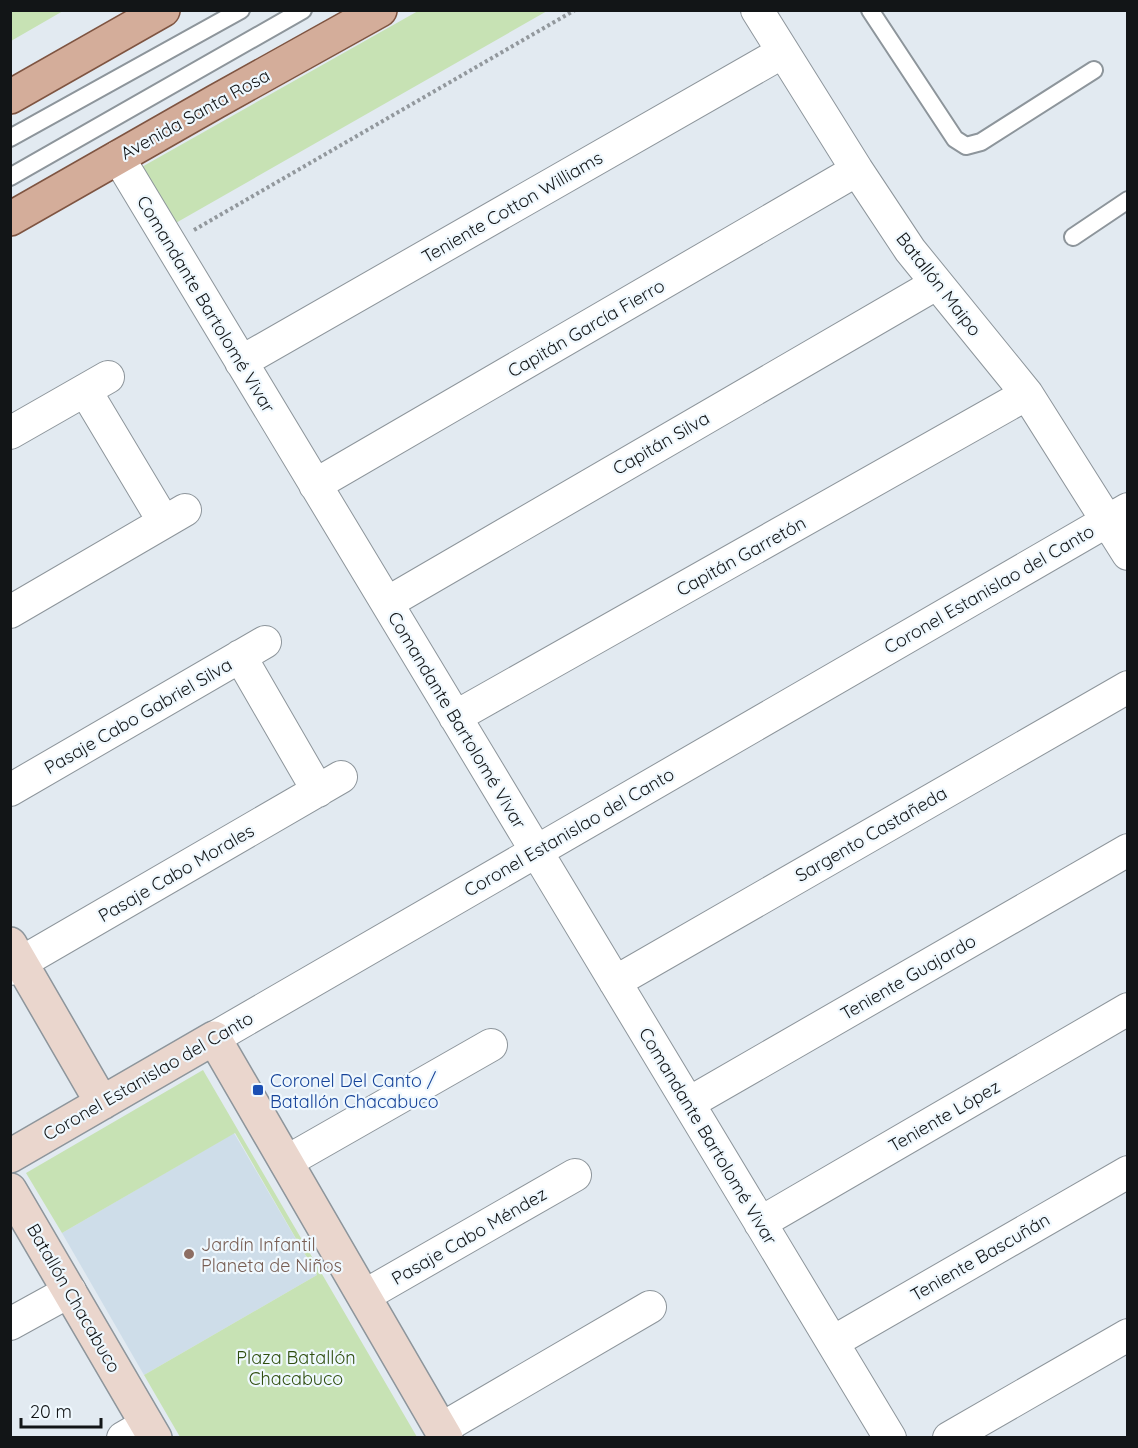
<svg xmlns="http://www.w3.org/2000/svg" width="1138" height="1448" font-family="Quicksand,sans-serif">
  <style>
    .built { fill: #cedde9 }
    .green { fill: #c7e2b4 }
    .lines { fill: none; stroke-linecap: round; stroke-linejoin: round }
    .lane-casing { stroke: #8d959b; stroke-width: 20 }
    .street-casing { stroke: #8d959b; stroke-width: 34 }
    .secondary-casing { stroke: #8d959b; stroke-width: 36 }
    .primary-casing { stroke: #7e5441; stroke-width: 36 }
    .path { stroke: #92989d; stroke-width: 4; stroke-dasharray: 3 3; stroke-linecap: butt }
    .lane { stroke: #fff; stroke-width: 16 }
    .street { stroke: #fff; stroke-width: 32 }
    .secondary { stroke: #ead6cd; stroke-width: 33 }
    .primary { stroke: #d4ad9a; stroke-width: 33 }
    .transit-dot { fill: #1a4fb4; stroke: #eff8fe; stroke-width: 2 }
    .education-dot { fill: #8d6e63; stroke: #eff8fe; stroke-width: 2 }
    .labels { text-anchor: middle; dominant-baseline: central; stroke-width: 4.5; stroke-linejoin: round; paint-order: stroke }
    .street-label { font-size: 18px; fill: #121517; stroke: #eff8fe }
    .transit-label { font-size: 18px; fill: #164399; stroke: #eff8fe; text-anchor: start }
    .education-label { font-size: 18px; fill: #785e54; stroke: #eff8fe; text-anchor: start }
    .park-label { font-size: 18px; fill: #2f4e0f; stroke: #eff8fe }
  </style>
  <rect width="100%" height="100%" fill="#e2eaf1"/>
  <path class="built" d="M 234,1133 L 317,1275 L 144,1375 L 62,1233 Z"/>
  <path class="green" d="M 11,10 L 63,10 L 63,11 L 11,41 Z
    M 418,11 L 547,11 L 174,224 L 140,168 Z
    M 203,1070 L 417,1437 L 180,1437 L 144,1375 L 317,1275 L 235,1133 L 62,1233 L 26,1173 Z"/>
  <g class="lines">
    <defs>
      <path id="lane" d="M 870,10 L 955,139 L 966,146 L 981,142 L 1094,70
        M 10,138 L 241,10
        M 10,177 L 303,10
        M 1073,237 L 1128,200"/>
      <path id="street" d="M 757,10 L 857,170 L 910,250 L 1027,394 L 1128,554
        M 118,157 L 890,1438
        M 241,362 L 783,52
        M 85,390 L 164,522
        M 10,433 L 108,377
        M 315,485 L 857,170
        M 387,603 L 936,284
        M 10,612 L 185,510
        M 240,656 L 318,791
        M 455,717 L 1027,394
        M 10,790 L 265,642
        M 10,969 L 341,777
        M 615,982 L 1128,687
        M 214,1038 L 1128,509
        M 689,1103 L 1128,850
        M 286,1162 L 491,1045
        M 760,1223 L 1128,1009
        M 364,1296 L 575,1175
        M 10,1324 L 70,1291
        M 833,1342 L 1128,1172
        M 441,1429 L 650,1307
        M 123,1438 L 147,1424
        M 949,1438 L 1128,1335"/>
      <path id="secondary" d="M 10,944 L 102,1103
        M 10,1156 L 214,1038 L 446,1438
        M 10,1190 L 155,1438"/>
      <path id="primary" d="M 10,97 L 163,10
        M 10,219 L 215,102 L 380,10"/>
    </defs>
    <use href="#lane" class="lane-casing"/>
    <use href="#street" class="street-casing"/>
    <use href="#secondary" class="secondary-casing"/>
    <use href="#primary" class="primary-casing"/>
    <path class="path" d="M 194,230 L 575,10"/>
    <use href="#lane" class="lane"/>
    <use href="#street" class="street"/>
    <use href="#secondary" class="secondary"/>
    <use href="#primary" class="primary"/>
  </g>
  <rect class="transit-dot" x="252" y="1084" width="12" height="12" rx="3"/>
  <circle class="education-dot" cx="189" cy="1254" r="6"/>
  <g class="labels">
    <g class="street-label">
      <text transform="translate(195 114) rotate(-29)">Avenida Santa Rosa</text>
      <text transform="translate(512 207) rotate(-30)">Teniente Cotton Williams</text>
      <text transform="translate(939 284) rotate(52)">Batallón Maipo</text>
      <text transform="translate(206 304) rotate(59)">Comandante Bartolomé Vivar</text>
      <text transform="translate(586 328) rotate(-30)">Capitán García Fierro</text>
      <text transform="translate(661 443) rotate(-30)">Capitán Silva</text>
      <text transform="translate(741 556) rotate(-29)">Capitán Garretón</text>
      <text transform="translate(989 589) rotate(-30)">Coronel Estanislao del Canto</text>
      <text transform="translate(138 716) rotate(-30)">Pasaje Cabo Gabriel Silva</text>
      <text transform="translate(457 720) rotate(59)">Comandante Bartolomé Vivar</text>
      <text transform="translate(569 832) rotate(-30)">Coronel Estanislao del Canto</text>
      <text transform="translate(871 834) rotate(-30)">Sargento Castañeda</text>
      <text transform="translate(176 873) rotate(-30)">Pasaje Cabo Morales</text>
      <text transform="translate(908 977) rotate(-30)">Teniente Guajardo</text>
      <text transform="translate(148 1076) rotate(-30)">Coronel Estanislao del Canto</text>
      <text transform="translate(944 1116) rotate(-30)">Teniente López</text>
      <text transform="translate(708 1136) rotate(59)">Comandante Bartolomé Vivar</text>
      <text transform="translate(469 1236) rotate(-30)">Pasaje Cabo Méndez</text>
      <text transform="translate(980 1257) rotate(-30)">Teniente Bascuñán</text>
      <text transform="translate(74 1298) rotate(60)">Batallón Chacabuco</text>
    </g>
    <g class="transit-label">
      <text x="270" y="1080">Coronel Del Canto /<tspan x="270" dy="21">Batallón Chacabuco</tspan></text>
    </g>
    <g class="education-label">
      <text x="201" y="1244">Jardín Infantil<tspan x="201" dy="21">Planeta de Niños</tspan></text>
    </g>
    <g class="park-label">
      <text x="296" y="1357">Plaza Batallón<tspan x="296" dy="21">Chacabuco</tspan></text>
    </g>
  </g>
  <rect width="1138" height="1448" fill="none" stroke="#121517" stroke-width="24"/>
  <path d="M21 1418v9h80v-9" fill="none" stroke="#121517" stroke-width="3"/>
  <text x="30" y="1418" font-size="18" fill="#121517" stroke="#eff8fe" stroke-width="4.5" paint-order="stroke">20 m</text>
</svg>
